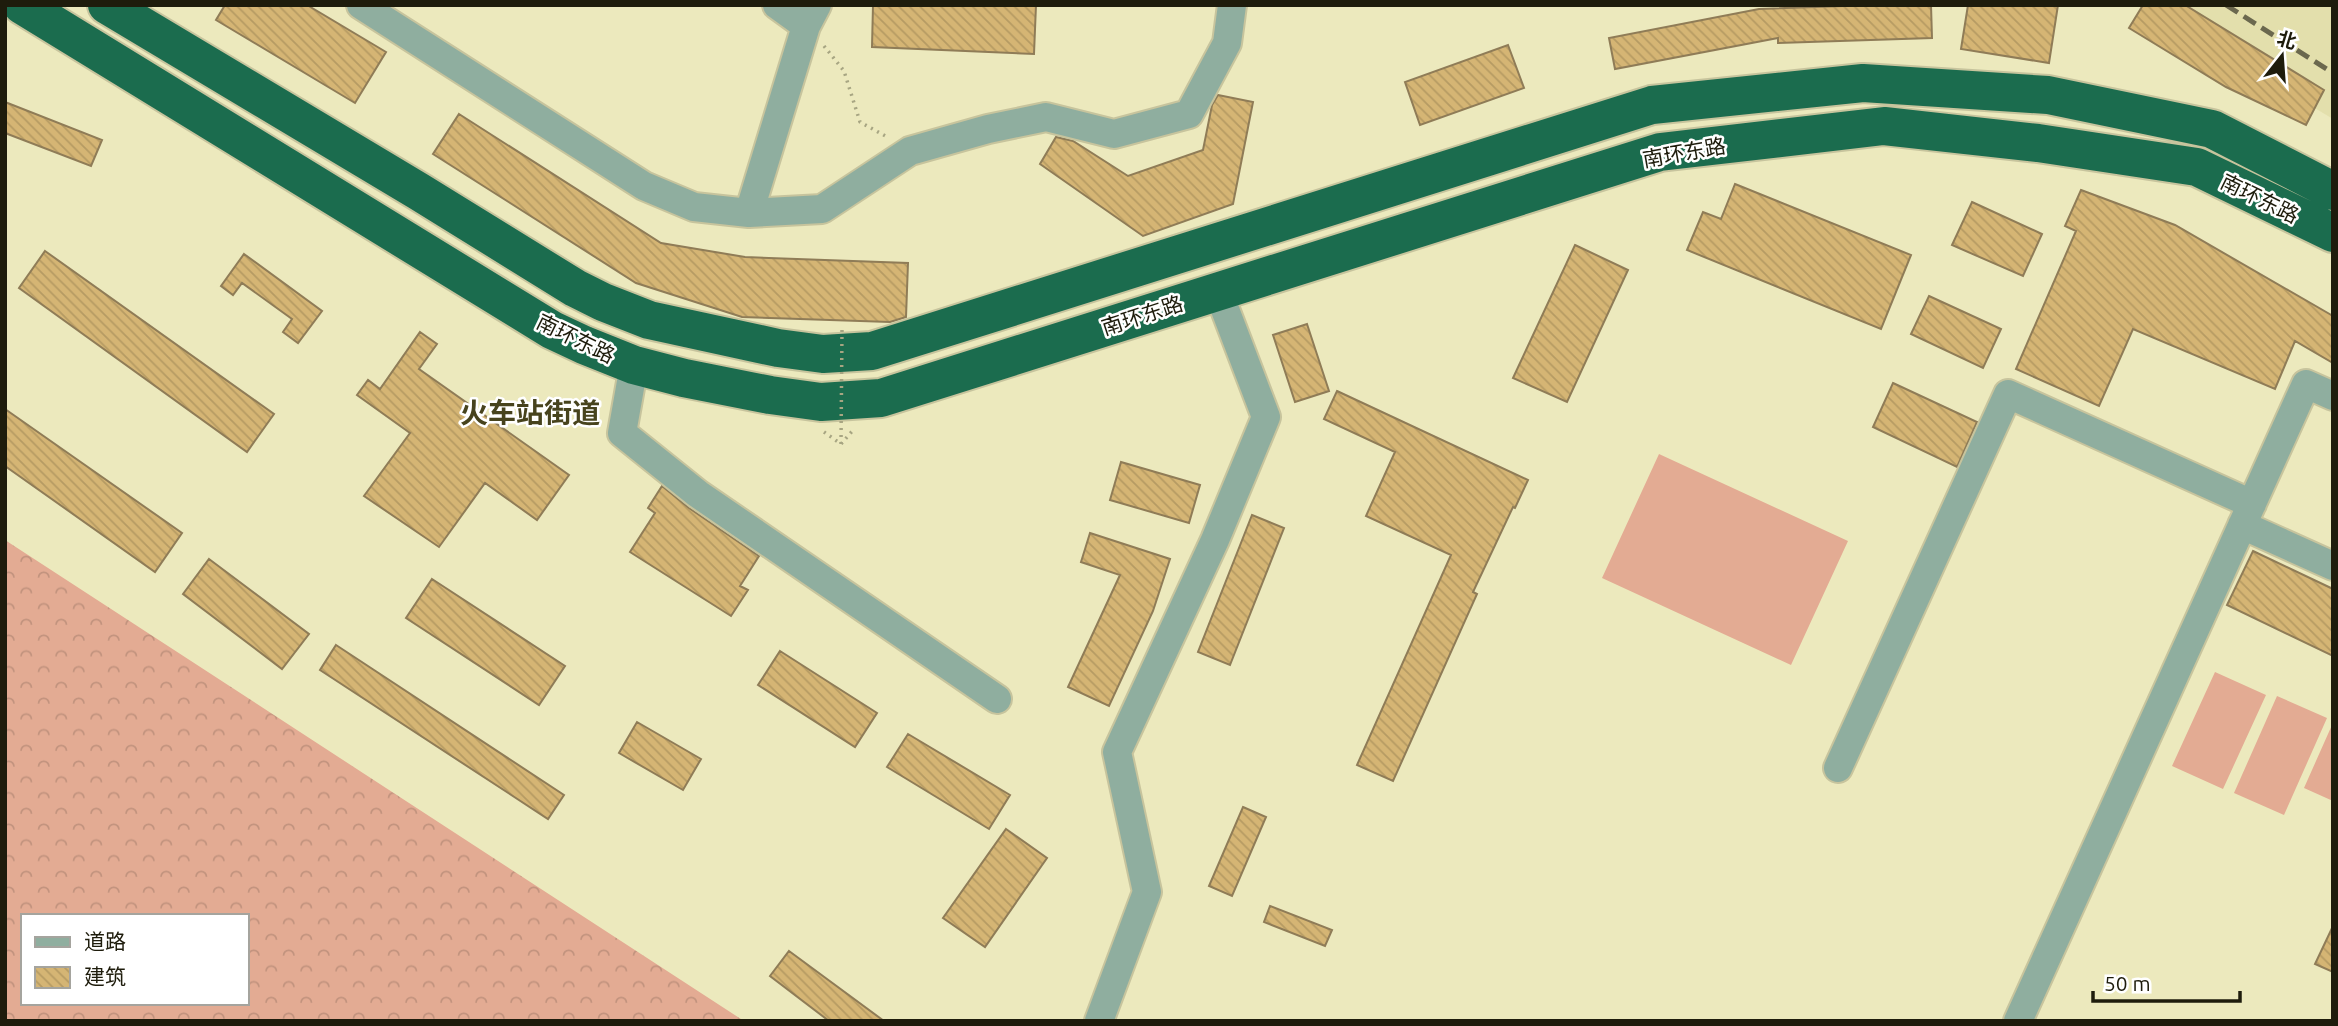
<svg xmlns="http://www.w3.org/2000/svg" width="2338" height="1026" font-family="Ubuntu,'Noto Sans SC',sans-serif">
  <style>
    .built { fill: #e3dfac }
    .grass { fill: #e3ab93 }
    .forest { fill: url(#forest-crowns); fill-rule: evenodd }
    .building { fill: url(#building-back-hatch); stroke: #8f7c57; stroke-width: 2 }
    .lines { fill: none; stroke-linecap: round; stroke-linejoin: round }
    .minor-casing { stroke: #c7c49d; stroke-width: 32 }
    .highway-casing { stroke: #c7c49d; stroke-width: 42 }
    .path { stroke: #a7a582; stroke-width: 3.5; stroke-dasharray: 2 5; stroke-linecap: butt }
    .minor { stroke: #8fae9f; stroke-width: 28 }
    .highway { stroke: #1b6c4e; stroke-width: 38 }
    .rail { stroke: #6b684e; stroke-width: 5; stroke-dasharray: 14 7; stroke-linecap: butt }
    .path-bridge { stroke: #a7a582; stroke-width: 3.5; stroke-dasharray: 2 5; stroke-linecap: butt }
    .labels { text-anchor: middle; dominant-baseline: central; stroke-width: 5; stroke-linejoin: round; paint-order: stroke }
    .street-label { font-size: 21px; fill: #1e1c0c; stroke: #fff }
    .district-label { font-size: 28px; font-weight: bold; fill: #47431d; stroke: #fff }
  </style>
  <defs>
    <pattern id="forest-crowns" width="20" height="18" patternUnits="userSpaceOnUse" patternTransform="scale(1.75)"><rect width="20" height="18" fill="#e3ab93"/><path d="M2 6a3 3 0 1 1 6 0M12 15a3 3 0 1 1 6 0" fill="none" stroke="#c2937e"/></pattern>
    <pattern id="building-back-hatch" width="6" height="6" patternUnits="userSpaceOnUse" patternTransform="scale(1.75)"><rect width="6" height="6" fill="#d5b574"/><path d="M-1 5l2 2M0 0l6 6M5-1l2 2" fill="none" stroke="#b69b63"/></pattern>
  </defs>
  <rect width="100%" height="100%" fill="#ece9bd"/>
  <path class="built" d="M 2144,5 L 2333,5 L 2333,119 Z"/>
  <path class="grass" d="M 1659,454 L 1848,541 L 1791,665 L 1602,578 Z
    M 2215,672 L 2266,695 L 2223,789 L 2172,766 Z
    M 2277,696 L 2327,718 L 2284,815 L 2234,793 Z
    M 2332,725 L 2333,726 L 2333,801 L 2304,788 Z"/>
  <path class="forest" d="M 5,540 L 744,1021 L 5,1021 ZM 23,916 L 247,916 L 247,1003 L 23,1003 Z"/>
  <path class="building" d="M 225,5 L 307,5 L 386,52 L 355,103 L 216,20 Z
    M 873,5 L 1036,5 L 1034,54 L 872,47 Z
    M 1874,5 L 1931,5 L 1932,38 L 1778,43 L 1778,38 L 1615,69 L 1609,38 L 1759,9 Z
    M 1968,5 L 2058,5 L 2049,63 L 1961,49 Z
    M 2143,5 L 2185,5 L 2324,90 L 2306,125 L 2226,87 L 2129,28 Z
    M 1508,45 L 1524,88 L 1420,125 L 1405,82 Z
    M 1218,95 L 1253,102 L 1233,204 L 1143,236 L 1040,164 L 1056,137 L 1073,141 L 1128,176 L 1203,150 L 1212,105 Z
    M 5,102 L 102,140 L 91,166 L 5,133 Z
    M 459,114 L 661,243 L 745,257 L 908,263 L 906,317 L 890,322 L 742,317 L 636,283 L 433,154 Z
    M 1735,184 L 1911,255 L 1881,329 L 1687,250 L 1703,212 L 1721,219 Z
    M 2081,190 L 2175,225 L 2333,316 L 2333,363 L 2295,341 L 2275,389 L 2133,329 L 2099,406 L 2016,369 L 2076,231 L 2065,226 Z
    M 1972,202 L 2042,234 L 2023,276 L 1952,245 Z
    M 1575,245 L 1628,270 L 1567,402 L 1513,378 Z
    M 45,251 L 274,414 L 247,452 L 19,288 Z
    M 244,254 L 322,311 L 298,343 L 283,332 L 292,319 L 242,283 L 233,295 L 221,286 Z
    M 1929,296 L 2001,329 L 1983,368 L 1911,334 Z
    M 1307,324 L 1329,391 L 1295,402 L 1273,335 Z
    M 420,332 L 437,344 L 419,369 L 569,475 L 537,520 L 485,483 L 439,547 L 364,496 L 410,433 L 357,395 L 368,380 L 380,389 Z
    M 1893,383 L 1977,422 L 1957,467 L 1873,427 Z
    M 1337,391 L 1528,480 L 1515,508 L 1513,507 L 1473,592 L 1477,594 L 1393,781 L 1357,765 L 1451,555 L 1366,516 L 1395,452 L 1324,419 Z
    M 5,409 L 182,533 L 155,572 L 5,466 Z
    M 1121,462 L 1200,485 L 1189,523 L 1110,500 Z
    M 662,486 L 689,508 L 759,556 L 740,586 L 748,590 L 731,616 L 630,552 L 655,513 L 648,508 Z
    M 1252,515 L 1284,528 L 1230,665 L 1198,652 Z
    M 1090,533 L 1170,559 L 1153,611 L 1109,706 L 1068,687 L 1120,575 L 1081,562 Z
    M 2253,551 L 2333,589 L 2333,656 L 2227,605 Z
    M 209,559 L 309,634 L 282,669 L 183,594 Z
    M 432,579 L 565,666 L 539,705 L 406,618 Z
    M 336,645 L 564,795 L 548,819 L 320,670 Z
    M 780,651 L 877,713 L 855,747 L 758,685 Z
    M 637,722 L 701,759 L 683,790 L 619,753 Z
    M 908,734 L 1010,795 L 989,829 L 887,767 Z
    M 1243,807 L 1266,817 L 1232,896 L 1209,886 Z
    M 1006,829 L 1047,858 L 985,947 L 943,918 Z
    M 1270,906 L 1332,930 L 1325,946 L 1264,922 Z
    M 2333,926 L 2333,972 L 2315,964 Z
    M 789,951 L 884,1021 L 829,1021 L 770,976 Z"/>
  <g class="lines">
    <defs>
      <path id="minor" d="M 361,5 L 644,186 L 694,207 L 749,213 L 822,209 L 910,151 L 988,129 L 1046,117 L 1114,134 L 1189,114 L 1227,43 L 1232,5
        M 777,5 L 806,26
        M 749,213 L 806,26 L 817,5
        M 634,365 L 622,433 L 698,494 L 997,699
        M 2242,525 L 2333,566
        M 1838,768 L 2008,394 L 2252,504
        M 1099,1021 L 1147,892 L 1117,752 L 1215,540 L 1266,417 L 1218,291
        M 2018,1021 L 2306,384 L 2333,396"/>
      <path id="highway" d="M 22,5 L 552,330 L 584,345 L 634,365 L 684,378 L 770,395 L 821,402 L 881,398 L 1660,152 L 1884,126 L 2038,143 L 2197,167 L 2333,233
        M 107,5 L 418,191 L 575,288 L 603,302 L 649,320 L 778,348 L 823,354 L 872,351 L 1652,105 L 1863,83 L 2048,95 L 2212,129 L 2333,191"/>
    </defs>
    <use href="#minor" class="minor-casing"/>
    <use href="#highway" class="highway-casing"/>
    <path class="path" d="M 824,46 L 844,71 L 860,122 L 889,138
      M 824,432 L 841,444 L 854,429"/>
    <use href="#minor" class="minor"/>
    <use href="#highway" class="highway"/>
    <path class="rail" d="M 2226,5 L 2333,73"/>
    <path class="path-bridge" d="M 841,444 L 842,330"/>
  </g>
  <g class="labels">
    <g class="street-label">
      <text transform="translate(1684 152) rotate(-10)">南环东路</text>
      <text transform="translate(2260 198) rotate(26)">南环东路</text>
      <text transform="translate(1142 315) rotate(-18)">南环东路</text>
      <text transform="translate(576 338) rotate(26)">南环东路</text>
    </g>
    <g class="district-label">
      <text x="530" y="412">火车站街道</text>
    </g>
  </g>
  <rect width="2338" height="1026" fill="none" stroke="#1e1c0c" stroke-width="14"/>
  <rect x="21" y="914" width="228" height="91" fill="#ffffff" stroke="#a5a49e" stroke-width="2"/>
  <rect x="35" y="937" width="35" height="10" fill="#8fae9f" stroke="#a5a49e" stroke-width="2"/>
  <text x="84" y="949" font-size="21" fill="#1e1c0c">道路</text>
  <rect x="35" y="967" width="35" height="21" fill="url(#building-back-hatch)" stroke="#a5a49e" stroke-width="2"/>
  <text x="84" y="984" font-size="21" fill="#1e1c0c">建筑</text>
  <g transform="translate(2282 56) rotate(17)" stroke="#ffffff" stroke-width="5" paint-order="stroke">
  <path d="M0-5L12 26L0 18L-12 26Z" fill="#1e1c0c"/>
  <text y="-10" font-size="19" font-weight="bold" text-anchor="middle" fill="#1e1c0c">北</text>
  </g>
  <path d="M2093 991v10h147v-10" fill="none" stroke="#1e1c0c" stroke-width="3.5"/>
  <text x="2104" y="991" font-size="21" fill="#1e1c0c" stroke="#ffffff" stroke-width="5" paint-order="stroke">50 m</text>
</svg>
